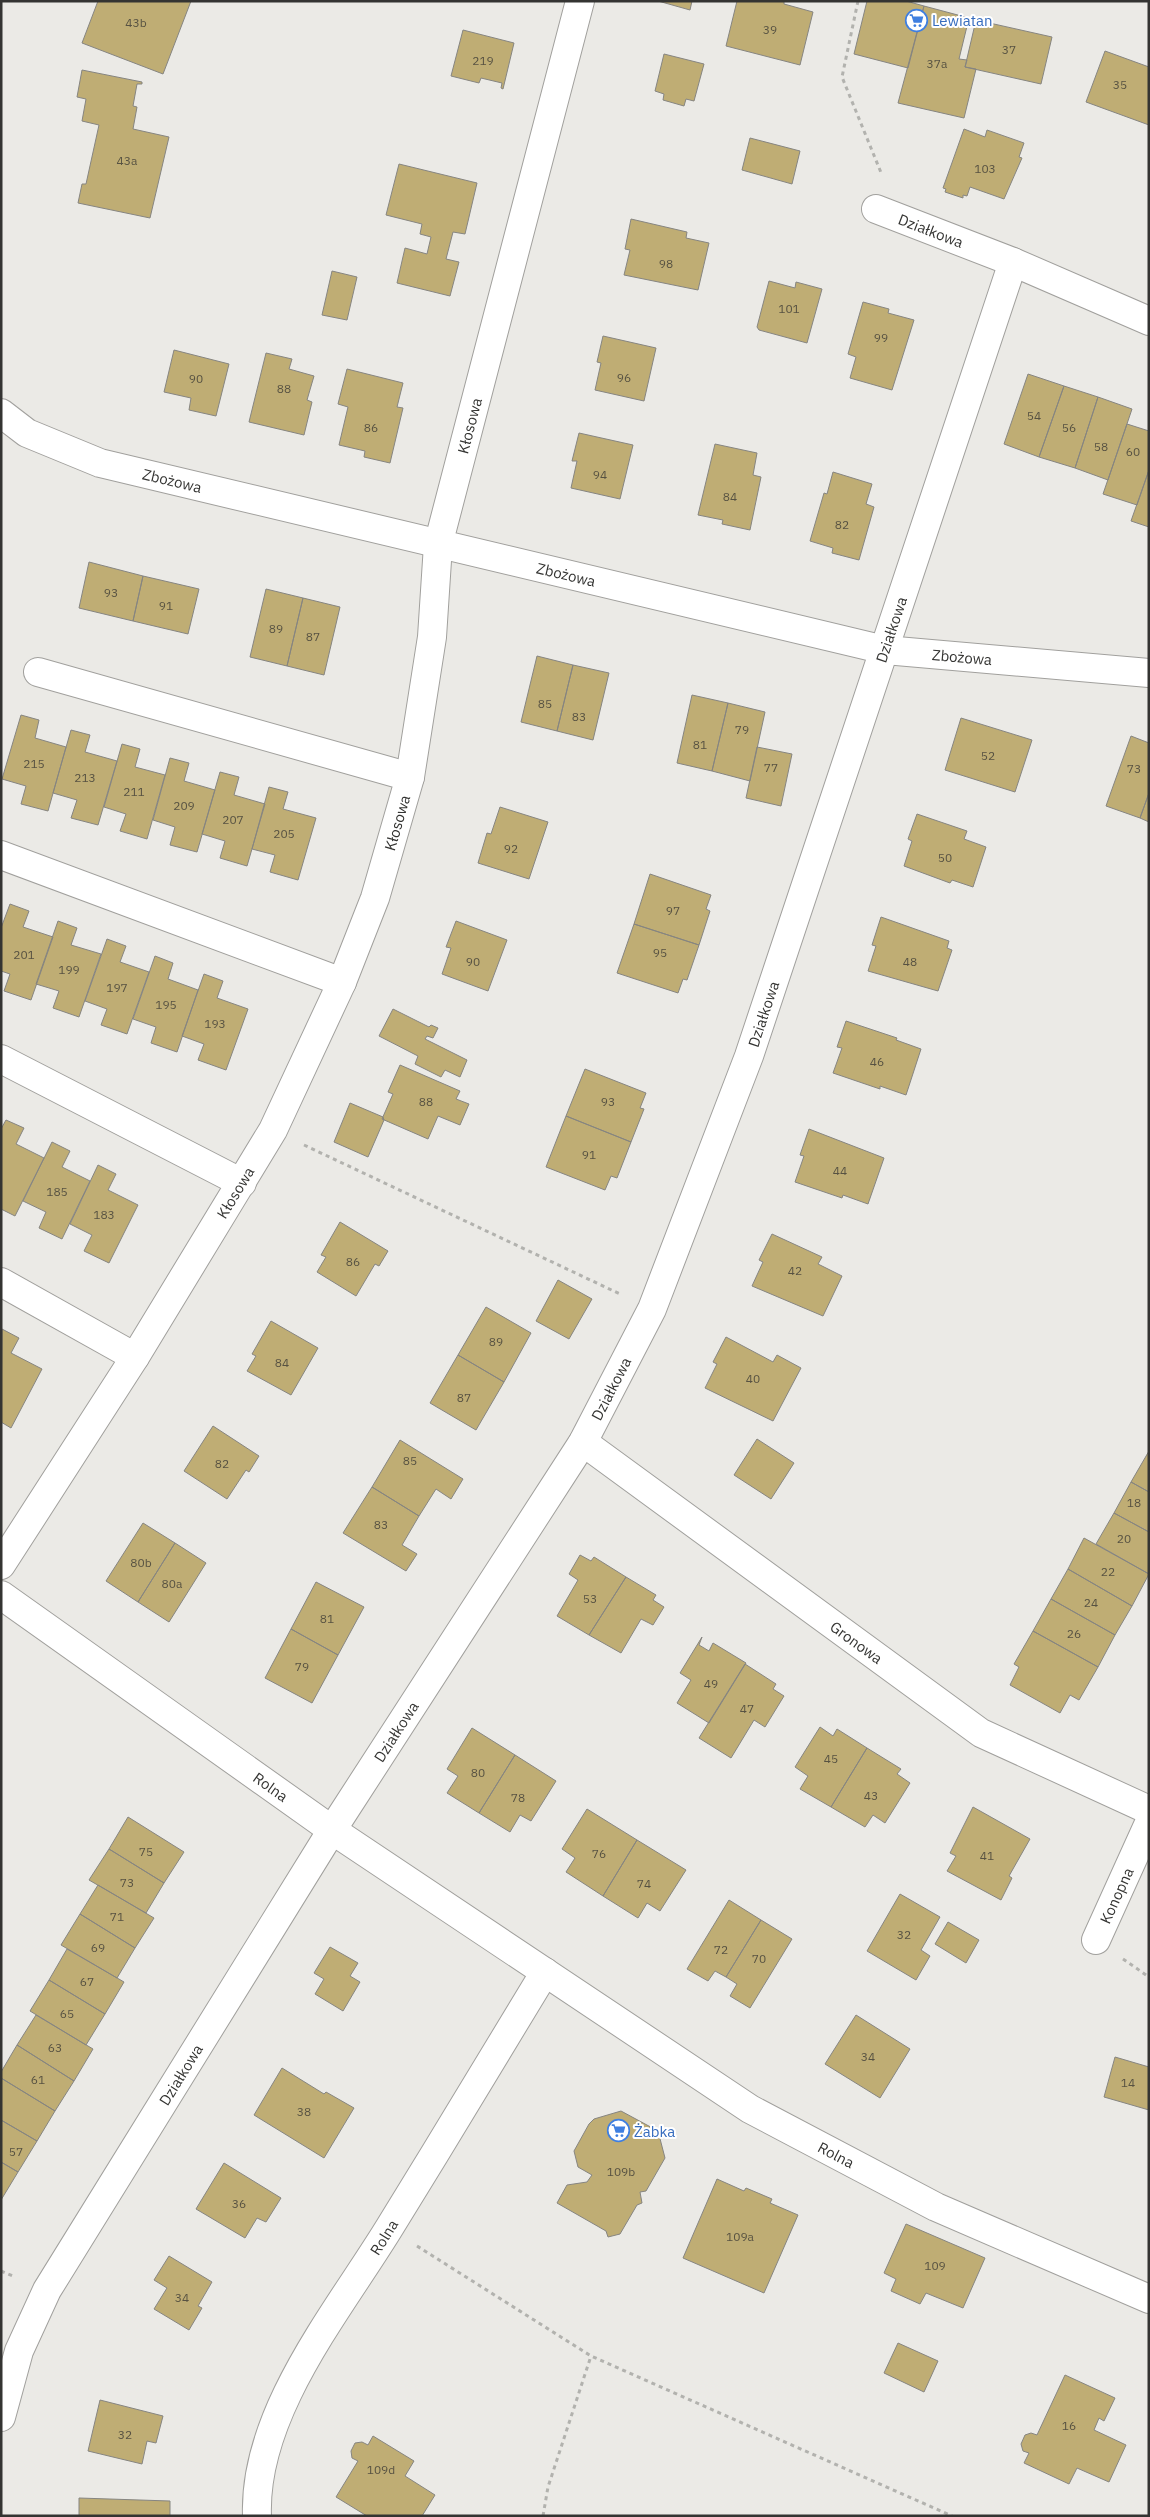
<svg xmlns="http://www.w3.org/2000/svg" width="1150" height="2517" font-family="'IBM Plex Sans',sans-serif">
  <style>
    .building { fill: #bfad74; stroke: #868581 }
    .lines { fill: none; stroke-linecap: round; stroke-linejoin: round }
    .minor-casing { stroke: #a1a09d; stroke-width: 30 }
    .path { stroke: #b2b2ae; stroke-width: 3; stroke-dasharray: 4 4; stroke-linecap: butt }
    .minor { stroke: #fff; stroke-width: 28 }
    .labels { text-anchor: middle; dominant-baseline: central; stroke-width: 4; stroke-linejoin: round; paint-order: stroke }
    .number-label { font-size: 12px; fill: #575242 }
    .shop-label { font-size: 15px; fill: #366cbe; stroke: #fff; text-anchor: start }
    .street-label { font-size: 15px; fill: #343432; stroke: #fff }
  </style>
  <rect width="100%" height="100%" fill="#ebeae6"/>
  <path class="building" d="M 98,1 L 191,1 L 163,74 L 82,43 Z
    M 658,1 L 692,1 L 690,10 Z
    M 737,1 L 784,1 L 784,4 L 813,12 L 800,65 L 726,46 Z
    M 867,1 L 906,1 L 924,6 L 908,68 L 854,54 Z
    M 924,6 L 969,18 L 959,59 L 967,60 L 965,67 L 976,69 L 964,118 L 898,103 Z
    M 976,20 L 1052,37 L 1041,84 L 965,67 Z
    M 463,30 L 514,43 L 503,89 L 501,88 L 502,83 L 481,78 L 479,83 L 451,76 Z
    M 1105,51 L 1149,67 L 1149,125 L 1086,102 Z
    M 664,54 L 704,64 L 694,101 L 686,99 L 684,106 L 663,100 L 664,94 L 655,91 Z
    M 82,70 L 142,82 L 142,84 L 137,84 L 133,106 L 137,107 L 133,129 L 169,137 L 150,218 L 78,203 L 82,184 L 86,184 L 99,125 L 82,121 L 86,99 L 77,97 Z
    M 964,129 L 985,137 L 987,130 L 1024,143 L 1019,157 L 1022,158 L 1004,199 L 970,187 L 967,196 L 963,195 L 963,198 L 945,192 L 946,189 L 943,188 Z
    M 750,138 L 800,151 L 792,184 L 742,170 Z
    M 399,164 L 477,183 L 465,234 L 453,232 L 446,259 L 459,262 L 450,296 L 397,283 L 405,248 L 427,254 L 431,237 L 420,234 L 422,224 L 386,215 Z
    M 631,219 L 687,232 L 686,238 L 709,243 L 698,290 L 624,275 L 630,250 L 625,249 Z
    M 332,271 L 357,277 L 347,320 L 322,315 Z
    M 769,281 L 795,288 L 796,282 L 822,289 L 807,343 L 759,330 L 757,327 Z
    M 863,302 L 889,309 L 888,313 L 914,320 L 892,390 L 850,378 L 856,357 L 848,354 Z
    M 603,336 L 656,348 L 644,401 L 595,390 L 601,363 L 597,362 Z
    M 174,350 L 229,364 L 216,416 L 189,410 L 191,398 L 164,392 Z
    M 266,353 L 292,359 L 289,369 L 314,376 L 307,400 L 312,402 L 304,435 L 249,422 Z
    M 347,369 L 403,383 L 397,407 L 403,408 L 390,463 L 364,457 L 365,451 L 339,445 L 348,407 L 338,404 Z
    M 1028,374 L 1064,386 L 1039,457 L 1004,444 Z
    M 1064,386 L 1098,397 L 1075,468 L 1039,457 Z
    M 1098,397 L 1132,409 L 1108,480 L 1075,468 Z
    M 1127,424 L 1149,431 L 1149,470 L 1137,505 L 1103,494 Z
    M 579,433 L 633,445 L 620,499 L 571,488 L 577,461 L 572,461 Z
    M 715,444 L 757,453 L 753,475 L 761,477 L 750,530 L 722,524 L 723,520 L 698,515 Z
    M 1149,470 L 1149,527 L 1131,521 Z
    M 833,472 L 872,484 L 866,504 L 874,507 L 859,560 L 832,553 L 833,548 L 810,541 L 824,493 L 827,494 Z
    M 89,562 L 143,576 L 133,621 L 79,608 Z
    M 143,576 L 199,589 L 188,634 L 133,621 Z
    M 266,589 L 303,598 L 287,666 L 250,657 Z
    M 303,598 L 340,607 L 324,675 L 287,666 Z
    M 537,656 L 573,665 L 557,731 L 521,722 Z
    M 573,665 L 609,673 L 593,740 L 557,731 Z
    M 692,695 L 728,703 L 712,771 L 677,763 Z
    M 728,703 L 765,712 L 750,781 L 712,771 Z
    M 21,715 L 39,720 L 35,738 L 66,747 L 48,811 L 21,804 L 26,786 L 2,779 Z
    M 961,718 L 1032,740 L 1015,792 L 945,770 Z
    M 71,730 L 90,735 L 85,752 L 117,761 L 98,825 L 71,818 L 77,800 L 53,793 Z
    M 1131,736 L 1149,743 L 1149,793 L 1140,818 L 1106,806 Z
    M 122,744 L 140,749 L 135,767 L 165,775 L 147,839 L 120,831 L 126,814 L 104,807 Z
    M 757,747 L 792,754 L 781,806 L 746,798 Z
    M 170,758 L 189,763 L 184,781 L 215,790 L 197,852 L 170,845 L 175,827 L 153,820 Z
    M 220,772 L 239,777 L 234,795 L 265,804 L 247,866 L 220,858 L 225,841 L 202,834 Z
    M 269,787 L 288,792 L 283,809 L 316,818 L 298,880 L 270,872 L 275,855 L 252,849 Z
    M 1149,793 L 1149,822 L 1140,818 Z
    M 500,807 L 548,822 L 529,879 L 478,863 L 487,833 L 491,834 Z
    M 917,814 L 967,831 L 964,839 L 986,847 L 973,887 L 952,880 L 950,883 L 904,866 L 912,841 L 908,839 Z
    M 650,874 L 711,895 L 706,909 L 710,911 L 699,945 L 634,924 Z
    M 10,904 L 29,911 L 23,927 L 53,937 L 31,1000 L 4,991 L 10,974 L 1,971 L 1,928 Z
    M 881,917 L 949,941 L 947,948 L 952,950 L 938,991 L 868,971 L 876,946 L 872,945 Z
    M 58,921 L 77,928 L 71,945 L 101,954 L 79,1017 L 53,1008 L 59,991 L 36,984 Z
    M 456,921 L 507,940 L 488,991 L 442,974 L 451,948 L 446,947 Z
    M 634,924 L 699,945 L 687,980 L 683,979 L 678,993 L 617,973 Z
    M 107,939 L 126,946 L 120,962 L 149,972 L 127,1034 L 101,1025 L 107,1009 L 85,1001 Z
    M 155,956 L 173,963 L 168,979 L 198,990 L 177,1052 L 151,1043 L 156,1027 L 133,1019 Z
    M 204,974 L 223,981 L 217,998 L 248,1009 L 226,1070 L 198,1060 L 204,1044 L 182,1036 Z
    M 393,1009 L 429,1027 L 431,1025 L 438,1028 L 433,1038 L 427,1036 L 425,1039 L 467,1060 L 460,1077 L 445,1070 L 441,1077 L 415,1064 L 418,1056 L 379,1036 Z
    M 846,1021 L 897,1038 L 896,1040 L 921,1049 L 906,1095 L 880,1086 L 880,1089 L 833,1073 L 842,1048 L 837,1047 Z
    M 400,1065 L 460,1091 L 456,1099 L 469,1104 L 460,1125 L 438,1116 L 428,1139 L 382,1119 L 393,1094 L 388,1092 Z
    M 585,1069 L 646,1093 L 640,1108 L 644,1109 L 631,1142 L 566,1116 Z
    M 350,1103 L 383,1117 L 384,1120 L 368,1157 L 334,1142 Z
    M 566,1116 L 631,1142 L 617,1178 L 611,1176 L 605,1190 L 546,1167 Z
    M 6,1120 L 24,1128 L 16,1144 L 44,1158 L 15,1216 L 1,1209 L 1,1129 Z
    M 809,1129 L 884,1158 L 868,1204 L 843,1195 L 842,1198 L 795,1182 L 804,1156 L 800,1155 Z
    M 52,1142 L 70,1151 L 62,1167 L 90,1181 L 62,1239 L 39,1228 L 46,1212 L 23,1201 Z
    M 98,1165 L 116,1174 L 108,1190 L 138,1205 L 109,1263 L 84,1251 L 92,1235 L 70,1224 Z
    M 340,1222 L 388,1251 L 379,1266 L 375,1264 L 356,1296 L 317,1272 L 326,1257 L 321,1255 Z
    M 772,1234 L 822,1257 L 818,1264 L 842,1276 L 823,1316 L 752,1286 L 763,1262 L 759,1260 Z
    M 558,1280 L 592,1299 L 569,1339 L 536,1321 Z
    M 486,1307 L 531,1333 L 504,1382 L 458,1355 Z
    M 271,1321 L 318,1348 L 291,1395 L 247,1371 L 256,1356 L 252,1354 Z
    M 2,1329 L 19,1338 L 11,1353 L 42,1369 L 11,1428 L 1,1422 Z
    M 726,1337 L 773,1362 L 777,1355 L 801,1368 L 773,1421 L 705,1388 L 717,1364 L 713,1362 Z
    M 458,1355 L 504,1382 L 476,1430 L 430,1403 Z
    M 213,1426 L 259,1456 L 249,1472 L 246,1470 L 227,1499 L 184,1471 Z
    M 757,1439 L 794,1463 L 771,1499 L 734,1475 Z
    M 400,1440 L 463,1479 L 451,1499 L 436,1489 L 419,1516 L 372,1487 Z
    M 1149,1451 L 1149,1492 L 1131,1482 Z
    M 1131,1482 L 1149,1492 L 1149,1532 L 1114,1513 Z
    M 372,1487 L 419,1516 L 402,1545 L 417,1554 L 406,1571 L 343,1533 Z
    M 1114,1513 L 1149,1532 L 1149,1574 L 1096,1544 Z
    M 143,1523 L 175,1543 L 138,1602 L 106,1581 Z
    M 1084,1538 L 1149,1574 L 1132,1606 L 1068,1569 Z
    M 175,1543 L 206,1563 L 169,1622 L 138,1602 Z
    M 580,1555 L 591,1561 L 594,1557 L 626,1577 L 589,1635 L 557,1616 L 578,1580 L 569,1574 Z
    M 1068,1569 L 1132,1606 L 1115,1635 L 1051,1599 Z
    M 626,1577 L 656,1595 L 653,1600 L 664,1607 L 653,1625 L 641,1619 L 621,1653 L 589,1635 Z
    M 316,1582 L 364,1607 L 338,1655 L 291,1629 Z
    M 1051,1599 L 1115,1635 L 1098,1667 L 1033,1631 Z
    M 291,1629 L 338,1655 L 312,1703 L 265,1678 Z
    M 1033,1631 L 1098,1667 L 1079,1700 L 1070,1695 L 1060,1713 L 1010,1685 L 1019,1667 L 1014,1664 Z
    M 702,1637 L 699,1645 L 709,1651 L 713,1643 L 746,1663 L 709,1723 L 677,1703 L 691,1680 L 680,1673 Z
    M 745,1664 L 776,1684 L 773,1689 L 784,1696 L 765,1727 L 754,1720 L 731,1758 L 699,1738 Z
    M 820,1727 L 833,1736 L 837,1729 L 867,1748 L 831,1807 L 800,1789 L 808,1776 L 795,1767 Z
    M 472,1728 L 515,1755 L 479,1813 L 447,1793 L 458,1776 L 447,1769 Z
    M 867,1748 L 901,1769 L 897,1774 L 910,1783 L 885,1823 L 873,1815 L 865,1827 L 831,1807 Z
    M 515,1755 L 556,1781 L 531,1821 L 520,1815 L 510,1832 L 479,1813 Z
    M 973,1807 L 1030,1839 L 1009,1876 L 1012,1878 L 1001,1900 L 947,1871 L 956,1856 L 950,1853 Z
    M 587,1809 L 637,1840 L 603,1896 L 566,1872 L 575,1858 L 562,1849 Z
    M 128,1817 L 184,1852 L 164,1883 L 109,1849 Z
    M 637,1840 L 686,1870 L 660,1911 L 647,1903 L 638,1918 L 603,1896 Z
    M 109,1849 L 164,1883 L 146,1913 L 89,1880 Z
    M 98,1885 L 154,1918 L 135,1948 L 80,1914 Z
    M 900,1894 L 940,1917 L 921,1950 L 930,1956 L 916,1980 L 867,1951 Z
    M 729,1900 L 761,1920 L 726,1977 L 715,1971 L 708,1981 L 687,1969 Z
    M 80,1914 L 135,1948 L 117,1978 L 61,1945 Z
    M 761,1920 L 792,1939 L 750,2008 L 730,1996 L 737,1984 L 726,1977 Z
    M 948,1922 L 979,1940 L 966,1963 L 935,1944 Z
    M 330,1947 L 358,1963 L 350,1976 L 360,1982 L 343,2011 L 315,1994 L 324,1979 L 314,1973 Z
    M 67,1949 L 124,1982 L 105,2014 L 49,1980 Z
    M 49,1980 L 105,2014 L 86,2045 L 30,2011 Z
    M 36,2015 L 93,2049 L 74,2081 L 17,2045 Z
    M 856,2015 L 910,2049 L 880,2098 L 825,2064 Z
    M 17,2045 L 74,2081 L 55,2111 L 1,2078 L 1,2072 Z
    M 1115,2057 L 1149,2067 L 1149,2110 L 1104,2097 Z
    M 282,2068 L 324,2094 L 326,2092 L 354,2108 L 324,2158 L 254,2115 Z
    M 1,2078 L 55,2111 L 37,2141 L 1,2120 Z
    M 621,2111 L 658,2131 L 665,2158 L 646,2191 L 640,2192 L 642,2203 L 637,2205 L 620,2234 L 608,2237 L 606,2231 L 557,2203 L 567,2185 L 587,2182 L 592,2175 L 578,2167 L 574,2151 L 589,2124 L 594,2119 Z
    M 1,2120 L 37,2141 L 18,2172 L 1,2162 Z
    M 1,2162 L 18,2172 L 1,2200 Z
    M 224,2163 L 281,2198 L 266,2222 L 257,2218 L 245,2238 L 196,2209 Z
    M 717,2179 L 744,2191 L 746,2188 L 772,2199 L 770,2203 L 798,2215 L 764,2293 L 683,2258 Z
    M 906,2224 L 985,2258 L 963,2308 L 926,2293 L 920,2304 L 891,2291 L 896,2279 L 884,2273 Z
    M 169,2256 L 212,2282 L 198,2306 L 202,2308 L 189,2330 L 154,2309 L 167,2288 L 154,2280 Z
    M 898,2343 L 938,2361 L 924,2392 L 884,2373 Z
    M 1065,2375 L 1115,2398 L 1104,2421 L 1099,2418 L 1094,2430 L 1126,2445 L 1109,2482 L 1077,2468 L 1069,2484 L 1024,2463 L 1029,2453 L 1023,2451 L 1021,2444 L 1025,2435 L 1031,2433 L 1037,2435 Z
    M 100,2400 L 163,2416 L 156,2443 L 147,2441 L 142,2464 L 88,2451 Z
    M 373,2436 L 414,2461 L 405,2476 L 435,2495 L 422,2516 L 367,2516 L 336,2497 L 358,2461 L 352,2458 L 351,2451 L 355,2443 L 362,2442 L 368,2445 Z
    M 79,2498 L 170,2501 L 170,2516 L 79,2516 Z"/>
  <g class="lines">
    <defs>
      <g id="minor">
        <path id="s1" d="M 876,209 L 1013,262 L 1149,321"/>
        <path id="s2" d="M 1,413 L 27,433 L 100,463 L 885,650 L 1149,673"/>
        <path d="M 38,672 L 410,777"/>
        <path d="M 1,855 L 342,982"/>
        <path d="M 1,1059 L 242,1183"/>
        <path d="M 1,1282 L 135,1357"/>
        <path id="s3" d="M 583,1442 L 981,1733 L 1149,1810"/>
        <path id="s4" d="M 1,1565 L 135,1357 L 273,1130 L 342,982 L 375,898 L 410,777 L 432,637 L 438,545 L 580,1"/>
        <path id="s5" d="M 1,1595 L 332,1830 L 750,2109 L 936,2207 L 1149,2299"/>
        <path id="s6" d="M 1096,1940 L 1149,1823"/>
        <path id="s7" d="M 1,2417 L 19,2351 L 47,2290 L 332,1830 L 583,1442 L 652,1309 L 749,1056 L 1013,262"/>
        <path id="s8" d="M 257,2516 C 253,2412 340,2309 391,2225 C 443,2141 494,2056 545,1972"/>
      </g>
    </defs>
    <use href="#minor" class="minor-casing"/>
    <path class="path" d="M 858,1 L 842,77 L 882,175
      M 304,1145 L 620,1294
      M 1123,1959 L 1149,1977
      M 417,2246 L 591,2356 L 952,2516
      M 1,2271 L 15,2277
      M 543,2516 L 548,2487 L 591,2356"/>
    <use href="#minor" class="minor"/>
  </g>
  <defs>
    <symbol id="supermarket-ring" viewBox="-11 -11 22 22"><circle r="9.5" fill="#fff" stroke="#3f7fe0" stroke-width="1.5"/><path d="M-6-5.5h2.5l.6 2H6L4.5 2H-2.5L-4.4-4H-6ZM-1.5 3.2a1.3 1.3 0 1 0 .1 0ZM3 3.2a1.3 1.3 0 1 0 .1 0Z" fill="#3f7fe0"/></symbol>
  </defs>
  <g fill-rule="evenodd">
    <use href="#supermarket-ring" x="904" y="8" width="25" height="25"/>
    <use href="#supermarket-ring" x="606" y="2118" width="25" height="25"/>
  </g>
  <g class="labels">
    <g class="number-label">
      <text x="136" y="22">43b</text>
      <text x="770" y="29">39</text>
      <text x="1009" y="49">37</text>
      <text x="483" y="60">219</text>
      <text x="937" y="63">37a</text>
      <text x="1120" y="84">35</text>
      <text x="127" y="160">43a</text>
      <text x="985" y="168">103</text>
      <text x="666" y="263">98</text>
      <text x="789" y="308">101</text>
      <text x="881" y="337">99</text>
      <text x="624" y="377">96</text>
      <text x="196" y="378">90</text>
      <text x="284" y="388">88</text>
      <text x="1034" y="415">54</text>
      <text x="371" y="427">86</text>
      <text x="1069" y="427">56</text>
      <text x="1101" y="446">58</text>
      <text x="1133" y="451">60</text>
      <text x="600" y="474">94</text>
      <text x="730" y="496">84</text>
      <text x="842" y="524">82</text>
      <text x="111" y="592">93</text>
      <text x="166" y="605">91</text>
      <text x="276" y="628">89</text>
      <text x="313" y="636">87</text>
      <text x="545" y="703">85</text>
      <text x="579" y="716">83</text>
      <text x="742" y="729">79</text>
      <text x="700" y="744">81</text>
      <text x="988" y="755">52</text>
      <text x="34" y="763">215</text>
      <text x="771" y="767">77</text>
      <text x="1134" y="768">73</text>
      <text x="85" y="777">213</text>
      <text x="134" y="791">211</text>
      <text x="184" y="805">209</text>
      <text x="233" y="819">207</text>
      <text x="284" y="833">205</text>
      <text x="511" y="848">92</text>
      <text x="945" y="857">50</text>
      <text x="673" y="910">97</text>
      <text x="660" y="952">95</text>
      <text x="24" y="954">201</text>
      <text x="473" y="961">90</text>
      <text x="910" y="961">48</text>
      <text x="69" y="969">199</text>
      <text x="117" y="987">197</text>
      <text x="166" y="1004">195</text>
      <text x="215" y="1023">193</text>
      <text x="877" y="1061">46</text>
      <text x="426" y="1101">88</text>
      <text x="608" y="1101">93</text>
      <text x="589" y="1154">91</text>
      <text x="840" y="1170">44</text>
      <text x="57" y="1191">185</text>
      <text x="104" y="1214">183</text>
      <text x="353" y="1261">86</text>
      <text x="795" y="1270">42</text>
      <text x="496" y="1341">89</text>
      <text x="282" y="1362">84</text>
      <text x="753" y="1378">40</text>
      <text x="464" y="1397">87</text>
      <text x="410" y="1460">85</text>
      <text x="222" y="1463">82</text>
      <text x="1134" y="1502">18</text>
      <text x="381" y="1524">83</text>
      <text x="1124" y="1538">20</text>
      <text x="141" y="1562">80b</text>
      <text x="1108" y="1571">22</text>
      <text x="172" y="1583">80a</text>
      <text x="590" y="1598">53</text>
      <text x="1091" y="1602">24</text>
      <text x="327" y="1618">81</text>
      <text x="1074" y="1633">26</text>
      <text x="302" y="1666">79</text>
      <text x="711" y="1683">49</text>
      <text x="747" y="1708">47</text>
      <text x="831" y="1758">45</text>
      <text x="478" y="1772">80</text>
      <text x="871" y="1795">43</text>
      <text x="518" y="1797">78</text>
      <text x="146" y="1851">75</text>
      <text x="599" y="1853">76</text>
      <text x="987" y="1855">41</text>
      <text x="127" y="1882">73</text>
      <text x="644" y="1883">74</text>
      <text x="117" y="1916">71</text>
      <text x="904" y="1934">32</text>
      <text x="98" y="1947">69</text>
      <text x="721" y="1949">72</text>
      <text x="759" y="1958">70</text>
      <text x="87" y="1981">67</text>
      <text x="67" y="2013">65</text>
      <text x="55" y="2047">63</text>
      <text x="868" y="2056">34</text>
      <text x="38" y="2079">61</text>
      <text x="1128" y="2082">14</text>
      <text x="304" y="2111">38</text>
      <text x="16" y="2151">57</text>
      <text x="621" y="2171">109b</text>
      <text x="239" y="2203">36</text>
      <text x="740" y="2236">109a</text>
      <text x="935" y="2265">109</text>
      <text x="182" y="2297">34</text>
      <text x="1069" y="2425">16</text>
      <text x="125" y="2434">32</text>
      <text x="381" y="2469">109d</text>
    </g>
    <g class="shop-label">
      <text x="932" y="20">Lewiatan</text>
      <text x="634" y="2131">Żabka</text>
    </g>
    <g class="street-label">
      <text stroke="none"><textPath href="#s1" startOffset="59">Działkowa</textPath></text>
      <text stroke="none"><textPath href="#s4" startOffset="1250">Kłosowa</textPath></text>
      <text stroke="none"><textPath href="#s2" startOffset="186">Zbożowa</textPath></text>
      <text stroke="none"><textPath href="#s2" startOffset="591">Zbożowa</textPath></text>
      <text stroke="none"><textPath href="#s7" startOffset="2009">Działkowa</textPath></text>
      <text stroke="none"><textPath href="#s2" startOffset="996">Zbożowa</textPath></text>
      <text stroke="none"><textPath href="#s4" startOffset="845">Kłosowa</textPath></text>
      <text stroke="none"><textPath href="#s7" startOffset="1604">Działkowa</textPath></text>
      <text stroke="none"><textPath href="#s4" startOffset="440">Kłosowa</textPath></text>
      <text stroke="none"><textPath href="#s7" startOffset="1199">Działkowa</textPath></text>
      <text stroke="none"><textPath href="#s3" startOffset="339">Gronowa</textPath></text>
      <text stroke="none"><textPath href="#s7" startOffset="794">Działkowa</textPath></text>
      <text stroke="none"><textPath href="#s5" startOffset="331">Rolna</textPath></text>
      <text stroke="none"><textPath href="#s6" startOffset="49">Konopna</textPath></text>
      <text stroke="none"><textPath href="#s7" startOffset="389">Działkowa</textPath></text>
      <text stroke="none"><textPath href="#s5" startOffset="1006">Rolna</textPath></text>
      <text stroke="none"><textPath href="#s8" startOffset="311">Rolna</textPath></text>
    </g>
  </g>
  <rect width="1150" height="2517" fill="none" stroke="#343432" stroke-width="5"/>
</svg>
